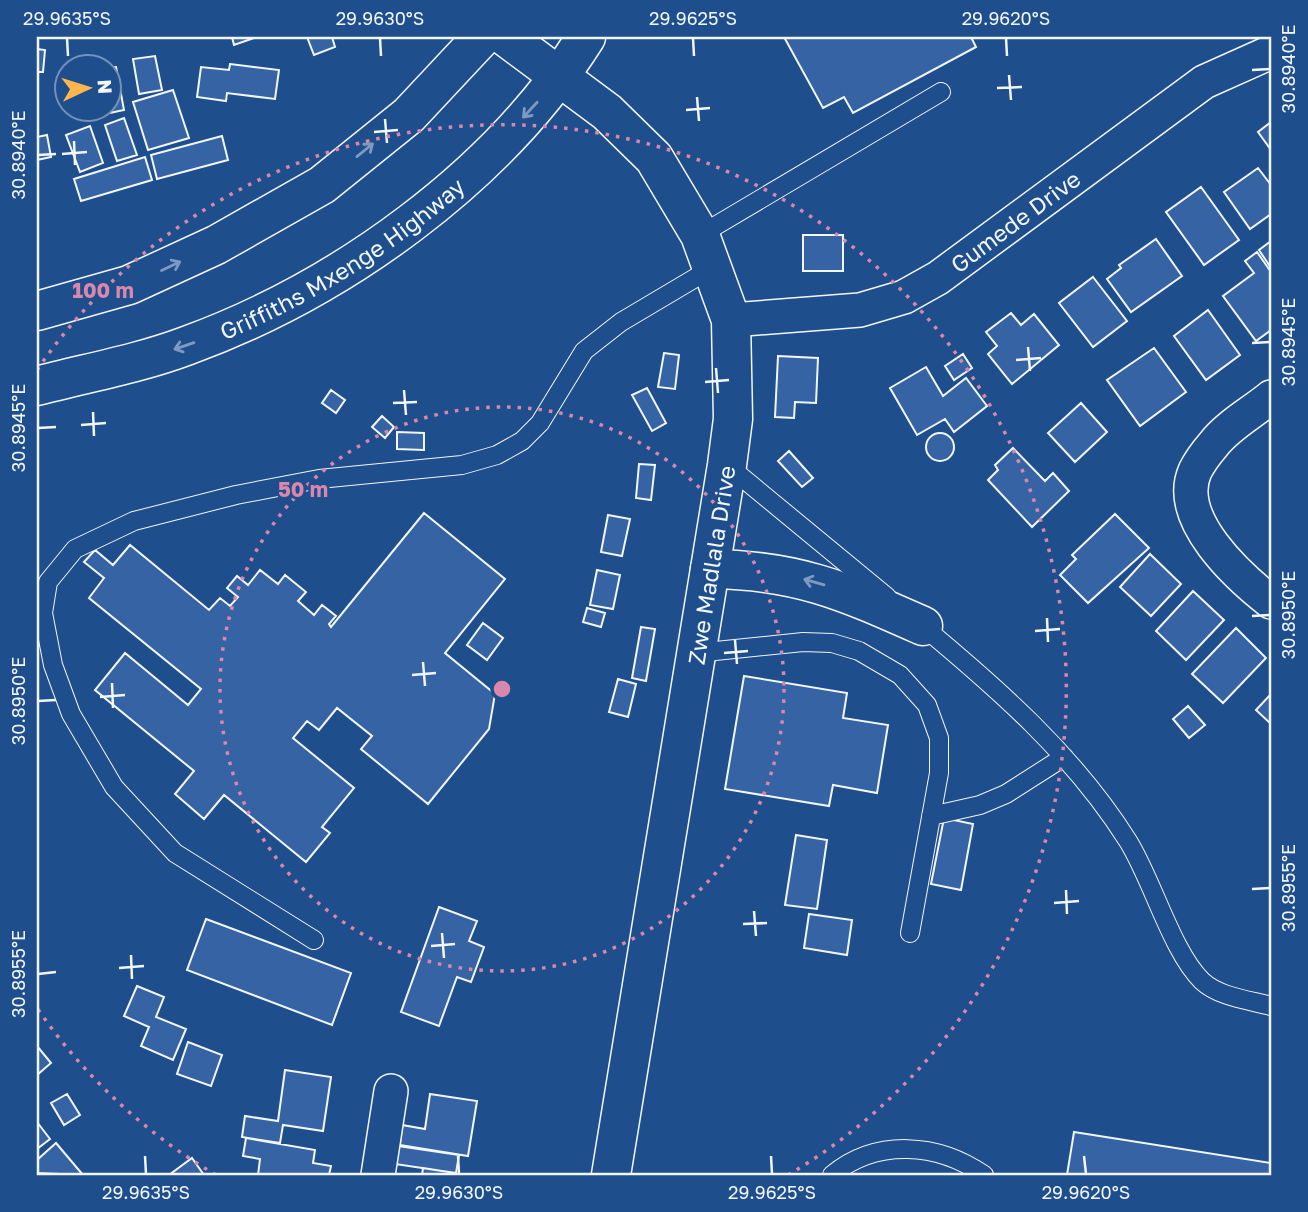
<svg xmlns="http://www.w3.org/2000/svg" width="1308" height="1212" font-family="'Golos Text',sans-serif">
  <style>
    .building { fill: #3563a3; stroke: #f2f6ff; stroke-width: 2 }
    .lines { fill: none; stroke-linecap: round; stroke-linejoin: round }
    .lane-casing { stroke: #f2f6ff; stroke-width: 20 }
    .street-casing { stroke: #f2f6ff; stroke-width: 36 }
    .secondary-casing { stroke: #f2f6ff; stroke-width: 41 }
    .lane { stroke: #1f4e8c; stroke-width: 18 }
    .street { stroke: #1f4e8c; stroke-width: 33 }
    .secondary { stroke: #1f4e8c; stroke-width: 38 }
    .oneway { stroke: #7e9ac0 }
    .ticks { fill: none; stroke: #f2f6ff; stroke-width: 2.5 }
    .ring { fill: none; stroke: #da87ad; stroke-width: 3.5; stroke-dasharray: 3.5 7 }
    .labels { text-anchor: middle; dominant-baseline: central; stroke-width: 5; stroke-linejoin: round; paint-order: stroke }
    .street-label { font-size: 23px; fill: #f2f6ff; stroke: #1f4e8c }
    .centre { fill: #da87ad; stroke: #1f4e8c; stroke-width: 3.5 }
    .ring-label { font-size: 21px; text-anchor: middle; font-weight: bold; fill: #da87ad; stroke: #1f4e8c; stroke-width: 5; stroke-linejoin: round; paint-order: stroke }
    .neatline { fill: none; stroke: #f2f6ff; stroke-width: 2.5 }
    .ticks-label { font-size: 18px; text-anchor: middle; fill: #f2f6ff }
  </style>
  <rect width="100%" height="100%" fill="#1f4e8c"/>
  <path class="building" d="M 232,37 L 254,37 L 254,38 L 234,45 Z
    M 307,37 L 332,37 L 335,47 L 314,55 Z
    M 784,37 L 971,37 L 976,47 L 853,113 L 844,97 L 823,108 Z
    M 37,49 L 45,50 L 43,72 L 37,72 Z
    M 155,56 L 162,90 L 139,94 L 133,59 Z
    M 230,64 L 279,70 L 275,99 L 227,93 L 226,101 L 197,97 L 201,67 L 229,70 Z
    M 116,67 L 124,110 L 100,115 L 99,108 L 108,108 L 108,68 Z
    M 173,90 L 189,138 L 148,150 L 133,102 Z
    M 124,118 L 137,155 L 117,161 L 105,125 Z
    M 1271,122 L 1271,150 L 1258,132 Z
    M 90,126 L 103,163 L 80,172 L 66,135 Z
    M 47,135 L 51,157 L 37,160 L 37,137 Z
    M 222,136 L 228,160 L 157,179 L 151,155 Z
    M 145,157 L 152,180 L 81,201 L 74,179 Z
    M 1258,168 L 1271,185 L 1271,214 L 1250,229 L 1224,192 Z
    M 1201,187 L 1239,240 L 1204,265 L 1166,212 Z
    M 803,235 L 843,235 L 843,271 L 803,271 Z
    M 1156,239 L 1182,276 L 1131,312 L 1107,279 L 1121,268 L 1119,265 Z
    M 1271,241 L 1271,268 L 1259,250 Z
    M 1257,252 L 1271,272 L 1271,330 L 1256,341 L 1223,296 L 1254,273 L 1245,261 Z
    M 1093,277 L 1127,321 L 1093,347 L 1059,303 Z
    M 1208,310 L 1240,355 L 1206,380 L 1174,336 Z
    M 1011,313 L 1021,325 L 1034,314 L 1059,345 L 1012,384 L 988,354 L 997,346 L 986,332 Z
    M 1154,348 L 1186,392 L 1140,426 L 1107,380 Z
    M 664,353 L 679,355 L 675,389 L 658,387 Z
    M 963,354 L 972,368 L 954,380 L 945,366 Z
    M 778,356 L 818,358 L 816,403 L 795,402 L 794,418 L 775,417 Z
    M 926,367 L 943,396 L 966,378 L 987,406 L 954,432 L 945,419 L 917,435 L 890,388 Z
    M 647,388 L 666,423 L 652,431 L 632,395 Z
    M 331,390 L 345,400 L 336,413 L 322,403 Z
    M 1081,403 L 1107,432 L 1075,462 L 1048,433 Z
    M 382,416 L 394,427 L 385,438 L 372,427 Z
    M 397,432 L 424,433 L 424,450 L 397,449 Z
    M926 447a14 14 0 1 1 28 0a14 14 0 1 1-28 0Z
    M 1013,448 L 1045,481 L 1053,473 L 1069,491 L 1032,527 L 988,480 L 998,470 L 995,465 Z
    M 789,451 L 813,478 L 802,487 L 778,461 Z
    M 639,464 L 655,465 L 651,500 L 636,498 Z
    M 424,513 L 505,579 L 445,653 L 495,694 L 489,729 L 428,804 L 361,749 L 372,736 L 337,708 L 319,730 L 307,721 L 293,738 L 354,788 L 322,827 L 330,833 L 306,862 L 224,795 L 204,819 L 175,794 L 194,771 L 95,690 L 125,653 L 188,705 L 201,689 L 89,598 L 104,578 L 84,562 L 95,550 L 113,565 L 130,545 L 209,610 L 220,598 L 230,606 L 238,597 L 227,588 L 237,576 L 248,585 L 260,570 L 278,584 L 285,575 L 306,592 L 298,601 L 314,615 L 322,605 L 336,616 L 329,624 L 331,627 Z
    M 1115,514 L 1149,548 L 1088,603 L 1060,575 L 1076,559 L 1072,555 Z
    M 608,515 L 630,519 L 622,556 L 601,552 Z
    M 1150,554 L 1181,584 L 1151,616 L 1120,587 Z
    M 597,570 L 620,575 L 613,609 L 590,605 Z
    M 1193,591 L 1224,620 L 1186,660 L 1156,631 Z
    M 587,608 L 605,613 L 601,627 L 583,622 Z
    M 483,623 L 503,638 L 487,660 L 467,645 Z
    M 641,627 L 655,629 L 646,681 L 632,678 Z
    M 1236,628 L 1266,658 L 1223,703 L 1192,674 Z
    M 744,676 L 847,693 L 843,718 L 888,725 L 877,793 L 833,785 L 829,806 L 725,789 Z
    M 618,679 L 636,684 L 628,717 L 609,712 Z
    M 1271,694 L 1271,724 L 1256,710 Z
    M 1188,706 L 1205,725 L 1189,738 L 1173,719 Z
    M 944,818 L 973,824 L 961,890 L 931,884 Z
    M 796,835 L 827,840 L 817,909 L 785,905 Z
    M 439,907 L 477,921 L 469,941 L 484,947 L 471,982 L 457,977 L 439,1026 L 401,1012 Z
    M 809,914 L 852,920 L 847,955 L 804,948 Z
    M 206,919 L 351,973 L 332,1025 L 187,970 Z
    M 137,986 L 164,997 L 156,1017 L 186,1029 L 173,1060 L 141,1046 L 149,1027 L 124,1016 Z
    M 188,1042 L 222,1055 L 211,1086 L 177,1074 Z
    M 37,1046 L 51,1063 L 37,1075 Z
    M 285,1070 L 331,1077 L 323,1131 L 283,1125 L 280,1143 L 242,1137 L 245,1116 L 278,1121 Z
    M 67,1094 L 80,1115 L 64,1125 L 51,1103 Z
    M 430,1094 L 477,1101 L 468,1156 L 400,1145 L 402,1125 L 425,1129 Z
    M 37,1122 L 50,1139 L 37,1149 Z
    M 1074,1132 L 1271,1163 L 1271,1175 L 1067,1175 Z
    M 246,1138 L 315,1150 L 313,1163 L 331,1166 L 329,1175 L 258,1175 L 260,1159 L 243,1156 Z
    M 56,1143 L 83,1175 L 37,1173 L 37,1160 Z
    M 398,1146 L 459,1155 L 456,1173 L 395,1164 Z
    M 192,1158 L 204,1175 L 169,1175 Z
    M 423,1168 L 456,1173 L 456,1175 L 422,1175 Z"/>
  <g class="lines">
    <defs>
      <path id="lane" d="M 700,235 L 941,92
        M 727,465 L 887,597
        M 920,624 C 997,688 1074,755 1128,841 C 1152,879 1172,952 1202,981 C 1219,997 1249,1000 1271,1006
        M 696,653 L 803,642 L 832,643 L 859,651 L 900,675 L 927,705 L 939,738 L 939,773 L 910,933
        M 931,816 L 980,805 L 1006,794 L 1064,757
        M 314,940 L 175,853 L 114,787 L 71,714 L 53,665 L 43,613 L 48,582 L 75,549 L 134,521 L 236,495 L 319,479 L 462,465 L 497,455 L 522,441 L 540,423 L 584,351 L 621,322 L 712,268
        M 832,1175 C 877,1138 938,1143 984,1175"/>
      <g id="street">
        <path id="s1" d="M 731,320 L 860,310 L 904,297 L 938,278 L 1204,82 L 1271,52"/>
        <path d="M 1271,397 C 1253,412 1227,426 1213,445 C 1207,452 1199,463 1195,471 C 1174,519 1239,577 1271,602"/>
        <path d="M 378,1175 L 391,1091"/>
      </g>
      <g id="secondary">
        <path d="M 506,37 L 607,112 L 654,158 L 700,235 L 731,320 L 733,419 L 727,465 L 611,1175"/>
        <path d="M 37,311 L 129,285 L 216,245 L 322,185 L 409,115 L 482,37"/>
        <path id="s2" d="M 37,386 C 86,373 138,364 186,346 C 340,290 498,177 586,37"/>
        <path d="M 710,569 C 798,570 844,591 923,626"/>
      </g>
    </defs>
    <use href="#lane" class="lane-casing"/>
    <use href="#street" class="street-casing"/>
    <use href="#secondary" class="secondary-casing"/>
    <use href="#lane" class="lane"/>
    <use href="#street" class="street"/>
    <use href="#secondary" class="secondary"/>
  </g>
  <defs><path id="oneway-shaft" d="M-6 0H5M1.5-3L5.5 0L1.5 3" fill="none" stroke-width="1.6" stroke-linecap="round" stroke-linejoin="round" transform="scale(1.75)"/></defs>
  <g class="oneway">
    <use href="#oneway-shaft" transform="translate(530 110) rotate(133)"/>
    <use href="#oneway-shaft" transform="translate(365 150) rotate(-39)"/>
    <use href="#oneway-shaft" transform="translate(171 266) rotate(-25)"/>
    <use href="#oneway-shaft" transform="translate(184 346) rotate(161)"/>
    <use href="#oneway-shaft" transform="translate(814 582) rotate(-164)"/>
  </g>
  <path class="ticks" d="M 67,38 L 68,56M 380,38 L 381,56M 693,38 L 694,56M 1006,38 L 1007,56M 1252,70 L 1270,69M 1009,75 L 1011,100M 997,88 L 1022,87M 697,97 L 699,121M 686,110 L 710,108M 385,119 L 387,143M 374,132 L 398,130M 74,141 L 75,165M 62,154 L 87,152M 38,155 L 56,154M 1252,343 L 1270,342M 1028,347 L 1030,371M 1016,360 L 1041,358M 716,368 L 718,393M 705,382 L 729,380M 404,390 L 406,415M 393,403 L 417,402M 93,412 L 94,436M 81,425 L 106,423M 38,428 L 56,427M 1252,616 L 1270,615M 1047,618 L 1048,642M 1035,631 L 1060,629M 735,640 L 737,664M 724,653 L 748,651M 423,662 L 425,686M 412,675 L 436,673M 112,683 L 113,708M 100,697 L 125,695M 38,701 L 56,700M 1252,889 L 1270,888M 1066,890 L 1067,914M 1054,903 L 1079,901M 754,911 L 756,936M 743,924 L 767,923M 442,933 L 444,958M 431,946 L 455,944M 131,955 L 132,979M 119,968 L 144,966M 38,974 L 56,972M 145,1156 L 146,1174M 458,1156 L 459,1174M 771,1156 L 772,1174M 1084,1156 L 1086,1174"/>
  <g class="ring">
    <circle cx="502" cy="689" r="282"/>
    <path d="M216 1175A564 564 0 0 1 37 1008M37 370A564 564 0 1 1 788 1175"/>
  </g>
  <g class="labels">
    <g class="street-label">
      <text stroke="none"><textPath href="#s1" startOffset="310">Gumede Drive</textPath></text>
      <text stroke="none"><textPath href="#s2" startOffset="334">Griffiths Mxenge Highway</textPath></text>
      <text transform="translate(711 565) rotate(-81)">Zwe Madlala Drive</text>
    </g>
  </g>
  <circle cx="502" cy="689" r="10" class="centre"/>
  <g class="ring-label">
    <text x="103" y="298">100 m</text>
    <text x="303" y="497">50 m</text>
  </g>
  <rect width="1308" height="1212" fill="none" stroke="#1f4e8c" stroke-width="77"/>
  <g transform="translate(88 88) rotate(86)"><circle r="33" fill="#1f4e8c" stroke="#7391ba" stroke-width="2"/>
  <path d="M0-5L12 26L0 18L-12 26Z" fill="#ffb74d"/>
  <text y="-10" font-size="19" font-weight="bold" text-anchor="middle" fill="#f2f6ff">N</text>
  </g>
  <rect x="38" y="38" width="1232" height="1136" class="neatline"/>
  <g class="ticks-label">
    <text x="67" y="25">29.9635°S</text>
    <text x="380" y="25">29.9630°S</text>
    <text x="693" y="25">29.9625°S</text>
    <text x="1006" y="25">29.9620°S</text>
    <text transform="translate(1289 69) rotate(-90)" y="6">30.8940°E</text>
    <text transform="translate(19 155) rotate(-90)" y="6">30.8940°E</text>
    <text transform="translate(1289 342) rotate(-90)" y="6">30.8945°E</text>
    <text transform="translate(19 428) rotate(-90)" y="6">30.8945°E</text>
    <text transform="translate(1289 615) rotate(-90)" y="6">30.8950°E</text>
    <text transform="translate(19 701) rotate(-90)" y="6">30.8950°E</text>
    <text transform="translate(1289 888) rotate(-90)" y="6">30.8955°E</text>
    <text transform="translate(19 974) rotate(-90)" y="6">30.8955°E</text>
    <text x="146" y="1199">29.9635°S</text>
    <text x="459" y="1199">29.9630°S</text>
    <text x="772" y="1199">29.9625°S</text>
    <text x="1086" y="1199">29.9620°S</text>
  </g>
</svg>
